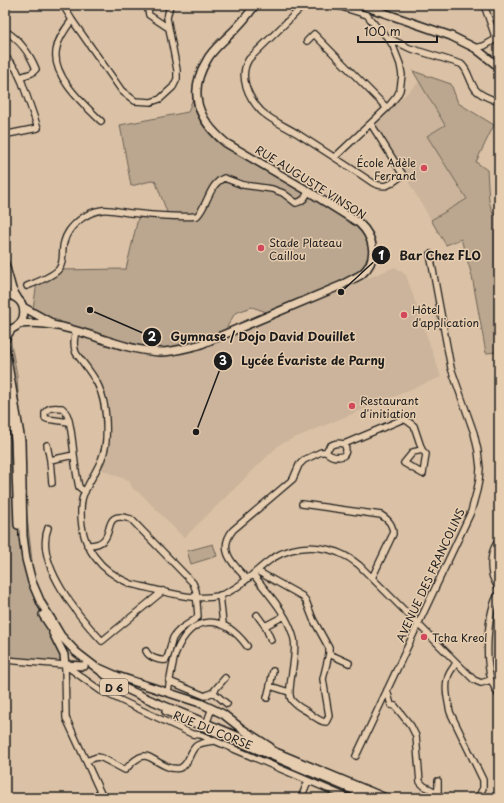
<svg xmlns="http://www.w3.org/2000/svg" width="504" height="803" font-family="'Playpen Sans',sans-serif">
  <style>
    .built { fill: #cbb49b }
    .green { fill: #bba78f; stroke: #6c6256 }
    .lines { fill: none; stroke-linecap: round; stroke-linejoin: round }
    .minor-casing { stroke: #1c1c1c; stroke-width: 8 }
    .major-casing { stroke: #1c1c1c; stroke-width: 10 }
    .minor { stroke: #e7cdaf; stroke-width: 5.5 }
    .major { stroke: #e7cdaf; stroke-width: 7 }
    .poi-dot { fill: #d1495b; stroke: #e7cdaf; stroke-width: 1.5 }
    .labels { text-anchor: middle; dominant-baseline: central; stroke-width: 3; stroke-linejoin: round; paint-order: stroke }
    .shield { fill: #e7cdaf; stroke: #595148; stroke-width: 1 }
    .shield-label { font-size: 10px; font-weight: bold; fill: #1c1c1c }
    .poi-label { font-size: 11px; fill: #1c1c1c; stroke: #e7cdaf; text-anchor: start }
    .street-label { font-size: 11px; fill: #1c1c1c; stroke: #e7cdaf }
    .leader { fill: none; stroke: #1c1c1c; stroke-width: 1.5 }
    .callout-dot { fill: #1c1c1c; stroke: #e7cdaf; stroke-width: 1.5 }
    .mark-label { font-size: 12px; text-anchor: middle; font-weight: bold; fill: #fff }
    .callout-label { font-size: 12px; text-anchor: middle; font-weight: bold; fill: #1c1c1c; stroke: #e7cdaf; stroke-width: 3; stroke-linejoin: round; paint-order: stroke }
  </style>
  <rect width="100%" height="100%" fill="#dbc2a6"/>
  <filter id="ink" filterUnits="userSpaceOnUse"><feTurbulence type="fractalNoise" baseFrequency=".025" numOctaves="2"/><feDisplacementMap in="SourceGraphic" scale="8" xChannelSelector="R" yChannelSelector="G"/><feConvolveMatrix kernelMatrix="1 2 1 2 8 2 1 2 1" color-interpolation-filters="sRGB"/></filter>
  <g filter="url(#ink)">
    <path class="built" d="M 419,82 L 445,125 L 427,137 L 467,199 L 431,220 L 374,124 Z
      M 395,267 L 406,275 L 441,377 L 280,444 L 184,538 L 142,495 L 133,489 L 129,481 L 98,468 L 104,454 L 106,423 L 100,390 L 76,353 L 76,331 L 179,350 L 344,288 Z"/>
    <path class="green" d="M 413,71 L 451,84 L 458,103 L 494,125 L 476,162 L 487,170 L 489,201 L 493,214 L 499,217 L 499,352 L 486,353 L 472,276 L 461,239 L 446,245 L 431,220 L 467,199 L 427,136 L 445,125 Z
      M 197,87 L 197,97 L 214,133 L 366,230 L 372,258 L 362,274 L 272,314 L 252,307 L 235,313 L 223,334 L 199,345 L 161,352 L 59,327 L 60,321 L 53,319 L 33,309 L 37,282 L 58,270 L 126,269 L 139,214 L 168,215 L 155,180 L 131,186 L 120,125 L 188,112 Z
      M 5,296 L 7,297 L 11,344 L 17,375 L 23,482 L 37,605 L 63,655 L 60,662 L 5,657 Z
      M 213,544 L 217,556 L 191,564 L 187,551 Z"/>
    <g class="lines">
      <defs>
        <path id="minor" d="M 63,5 L 72,20 L 122,91 L 135,101 L 151,102 L 160,99 L 173,87 L 177,79 L 177,70 L 167,18 L 170,5
          M 147,5 L 149,15 L 167,27
          M 304,5 L 249,59 C 238,76 248,97 261,111 C 270,120 287,127 298,134 C 323,150 348,166 373,183 C 388,190 391,183 403,175 L 371,124
          M 484,5 L 496,39
          M 72,20 C 66,28 59,37 57,47 C 49,74 83,104 101,121
          M 5,31 C 19,39 30,54 36,69 L 32,73 L 20,77
          M 389,38 L 409,48 L 461,64 C 469,70 469,82 476,90 C 481,96 492,99 499,102
          M 307,41 L 314,34 L 387,108
          M 475,48 L 484,46 L 496,39 L 499,40
          M 5,56 L 16,69 L 22,82 L 38,128 L 8,134
          M 335,157 L 387,108 L 397,96 L 400,90 L 402,75 L 400,64 L 393,46 L 388,38 L 375,25 L 367,15 L 335,5
          M 27,286 C 35,283 53,276 59,269 C 65,261 61,251 64,242 C 68,226 86,212 102,210 C 110,209 121,212 130,213 C 151,215 175,218 197,216 C 208,205 209,184 224,178 L 243,185 L 272,189 L 283,193 L 296,203 C 303,201 306,198 308,191
          M 76,331 C 74,339 73,345 76,353 C 83,363 91,372 97,383 C 106,400 107,421 106,440 C 105,461 91,476 83,496 C 81,502 81,507 81,513 C 81,547 100,571 131,584 C 155,589 193,602 218,596 C 240,590 255,570 273,558 C 301,541 335,545 359,565 L 474,680 L 481,683 L 491,680
          M 69,422 L 47,419 L 45,418 L 45,413 C 48,406 56,408 62,408 C 67,412 69,419 70,425 C 74,446 74,466 79,487 L 85,492
          M 47,445 L 50,460
          M 326,452 C 331,457 336,458 343,456 C 347,452 347,449 344,444
          M 52,483 L 50,460 L 74,455
          M 302,504 L 381,515 C 389,520 393,525 393,534 L 372,578
          M 48,528 C 34,563 80,618 102,641 L 163,591
          M 499,541 C 491,548 490,564 492,574 C 493,579 496,584 499,588
          M 87,545 C 123,546 95,508 131,519 L 193,583 L 196,591 L 198,617 C 189,625 180,626 173,638 C 170,645 170,653 166,660 C 160,661 149,658 146,651
          M 253,574 C 268,594 288,614 294,639 C 298,655 286,690 291,699 C 294,705 303,709 308,712 C 313,716 320,722 326,722 L 329,716 L 323,679 L 329,654 L 329,648 L 313,619 L 306,601 L 302,596 L 257,571
          M 247,579 C 233,564 217,550 233,530 L 293,479 L 299,465 L 304,460 L 321,452 L 326,452 C 329,444 336,442 344,444 L 401,420 L 406,420 L 414,426 L 422,450 L 426,454 L 423,474 L 404,463 L 413,452 L 422,450
          M 499,593 C 487,611 485,658 491,679 C 493,685 496,691 499,696
          M 220,595 L 223,624
          M 257,615 L 265,626
          M 271,640 L 265,626 L 284,616
          M 329,654 L 349,663
          M 5,660 L 65,665 L 101,691 L 192,734 L 201,735 L 349,798
          M 456,663 C 454,667 449,672 448,677 C 444,687 448,702 450,712 L 483,780 L 483,788 L 478,798
          M 65,665 L 66,718 L 103,798
          M 169,681 L 205,696 L 213,692 L 225,678
          M 270,686 L 273,671
          M 387,690 L 391,705 L 395,706 L 411,726 L 416,736 L 420,782 L 424,786 L 438,793 L 438,781
          M 168,692 C 170,679 172,664 176,652 C 192,613 223,614 247,646
          M 213,692 L 227,704
          M 267,698 L 270,686 L 289,692
          M 208,719 L 212,708
          M 356,756 L 471,512 L 477,490 L 479,480 L 480,468 L 478,451 L 474,433 L 451,368 L 430,254
          M 86,761 L 97,757 L 102,758 L 125,770 C 148,744 148,761 171,768 C 174,768 177,769 180,768 C 189,765 189,752 196,746 C 201,742 209,742 214,741
          M 301,798 L 308,781"/>
        <path id="major" d="M 361,5 L 451,36 L 475,48 L 499,67
          M 5,264 L 12,289 L 18,299
          M 5,295 C 30,295 30,329 5,330
          M 23,307 L 50,322
          M 20,324 C 67,318 113,350 160,352 C 173,352 186,348 199,345 L 342,285 C 348,281 356,278 362,274 C 379,259 374,237 359,223 L 308,191 L 226,143 C 198,120 187,93 207,60 C 211,52 219,45 225,39 C 236,29 247,17 255,5
          M 5,340 L 6,337 L 11,330
          M 5,347 L 21,441 L 23,536 L 26,559 L 32,582 L 41,603 L 51,619 L 61,636 L 76,652 L 120,686 L 148,699 L 386,798
          M 6,382 L 15,440 L 18,525
          M 43,615 L 57,636
          M 53,633 L 64,655 L 65,665 L 84,666
          M 99,668 L 117,676 L 200,703 L 223,714 L 242,729 L 270,747
          M 166,711 L 372,798"/>
      </defs>
      <use href="#minor" class="minor-casing"/>
      <use href="#major" class="major-casing"/>
      <use href="#minor" class="minor"/>
      <use href="#major" class="major"/>
    </g>
  </g>
  <g class="poi-dot">
    <circle cx="424" cy="168" r="4"/>
    <circle cx="261" cy="248" r="4"/>
    <circle cx="404" cy="315" r="4"/>
    <circle cx="352" cy="406" r="4"/>
    <circle cx="424" cy="637" r="4"/>
  </g>
  <g class="labels">
    <rect class="shield" x="100" y="679" width="28" height="16" rx="3"/>
    <g class="shield-label">
      <text x="114" y="687">D 6</text>
    </g>
    <g class="poi-label">
      <text x="416" y="162" text-anchor="end">École Adèle<tspan x="416" dy="13">Ferrand</tspan></text>
      <text x="269" y="242">Stade Plateau<tspan x="269" dy="13">Caillou</tspan></text>
      <text x="412" y="309">Hôtel<tspan x="412" dy="13">d'application</tspan></text>
      <text x="360" y="400">Restaurant<tspan x="360" dy="13">d'initiation</tspan></text>
      <text x="432" y="637">Tcha Kreol</text>
    </g>
    <g class="street-label">
      <text transform="translate(311 182) rotate(32)">RUE AUGUSTE VINSON</text>
      <text transform="translate(430 575) rotate(-65)">AVENUE DES FRANCOLINS</text>
      <text transform="translate(213 730) rotate(22)">RUE DU CORSE</text>
    </g>
  </g>
  <path class="leader" d="M341 292L381 255M90 310L152 337M196 432L223 361"/>
  <g class="callout-dot">
    <circle cx="341" cy="292" r="4"/>
    <circle cx="90" cy="310" r="4"/>
    <circle cx="196" cy="432" r="4"/>
    <circle cx="381" cy="255" r="10"/>
    <circle cx="152" cy="337" r="10"/>
    <circle cx="223" cy="361" r="10"/>
  </g>
  <g class="mark-label">
    <text x="381" y="260">1</text>
    <text x="152" y="341">2</text>
    <text x="223" y="365">3</text>
  </g>
  <g class="callout-label">
    <text x="440" y="260">Bar Chez FLO</text>
    <text x="263" y="341">Gymnase / Dojo David Douillet</text>
    <text x="313" y="365">Lycée Évariste de Parny</text>
  </g>
  <rect width="504" height="803" fill="none" stroke="#e7cdaf" stroke-width="20"/>
  <rect x="10" y="10" width="484" height="783" fill="none" stroke="#1c1c1c" stroke-width="1.5" filter="url(#ink)"/>
  <path d="M358 36v6h79v-6" fill="none" stroke="#1c1c1c" stroke-width="2"/>
  <text x="364" y="36" font-size="12" fill="#1c1c1c" stroke="#e7cdaf" stroke-width="3" paint-order="stroke">100 m</text>
</svg>
